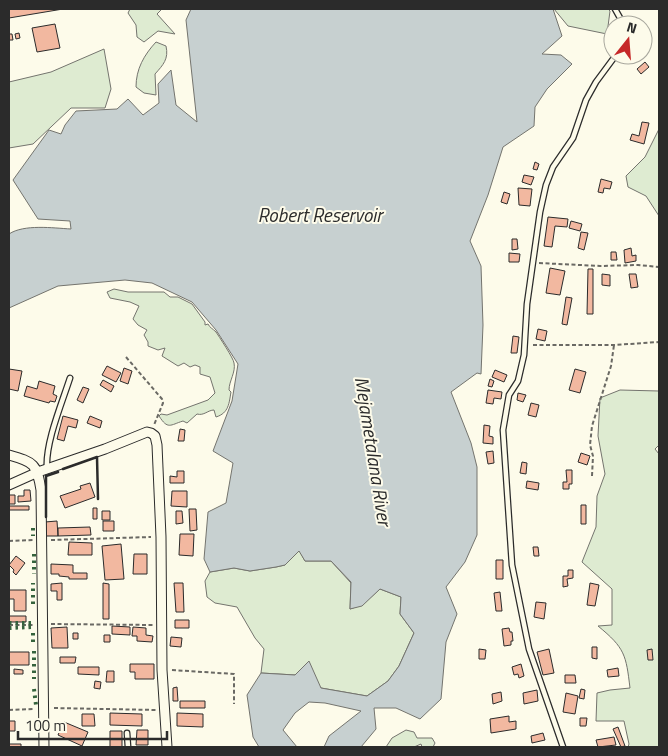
<svg xmlns="http://www.w3.org/2000/svg" width="668" height="756" font-family="'Titillium Web',sans-serif">
  <style>
    .green { fill: #deebd1; stroke: #74746e }
    .water { fill: #c7d0d0; stroke: #74746e }
    .building { fill: #f2b8a0; stroke: #2b2b2b }
    .lines { fill: none; stroke-linecap: round; stroke-linejoin: round }
    .service-casing { stroke: #2b2b2b; stroke-width: 7 }
    .minor-casing { stroke: #2b2b2b; stroke-width: 11 }
    .path { stroke: #6a6964; stroke-width: 2; stroke-dasharray: 4 2.5; stroke-linecap: butt }
    .service { stroke: #fdfbea; stroke-width: 4.5 }
    .minor { stroke: #fdfbea; stroke-width: 9 }
    .hedge { stroke: #34623c; stroke-width: 4; stroke-dasharray: 2.5 4; stroke-linecap: butt }
    .wall { stroke: #2b2b2b; stroke-width: 2.5 }
    .labels { text-anchor: middle; dominant-baseline: central; stroke-width: 4; stroke-linejoin: round; paint-order: stroke }
    .water-label { font-size: 19px; font-style: italic; fill: #2b2b2b; stroke: #fdfbea }
  </style>
  <rect width="100%" height="100%" fill="#fdfbea"/>
  <path class="green" d="M 130,9 L 162,9 L 157,14 L 175,34 L 158,31 L 144,42 L 137,37 L 136,25 L 128,13 Z
    M 554,9 L 608,9 L 610,11 L 607,34 L 568,26 Z
    M 156,42 L 166,46 C 169,59 163,65 155,74 L 156,95 L 144,93 L 136,87 C 136,69 144,55 156,42 Z
    M 104,49 L 111,89 L 105,108 L 71,108 L 33,144 L 9,148 L 9,82 L 51,72 Z
    M 659,129 L 659,216 L 646,196 L 628,187 L 626,176 L 645,157 Z
    M 114,289 L 128,292 L 164,292 L 170,297 L 178,297 L 192,304 L 205,322 L 205,325 L 208,324 C 210,328 212,328 216,332 C 218,335 234,359 234,363 C 236,372 229,381 229,390 L 231,392 C 229,403 229,413 216,417 L 214,410 C 208,410 204,416 197,414 L 187,423 L 183,421 C 170,425 168,430 159,416 L 161,414 L 167,415 L 208,400 L 215,393 C 213,388 212,382 210,377 L 200,374 L 200,367 L 195,365 L 190,367 L 184,363 L 178,366 L 162,356 L 165,348 L 158,350 L 148,346 L 148,342 L 144,335 L 147,330 L 138,325 L 133,319 L 139,306 L 130,302 L 110,298 L 107,292 Z
    M 620,390 L 659,391 L 659,445 L 655,449 L 659,454 L 659,747 L 628,747 L 629,744 L 624,721 L 596,721 L 597,693 L 610,690 L 630,688 C 626,655 625,648 598,626 L 612,625 L 612,589 L 582,562 L 596,527 L 597,496 L 605,474 L 598,436 L 600,398 Z
    M 299,550 L 305,561 L 331,561 L 351,583 L 350,609 L 362,605 L 380,589 L 401,597 L 400,614 L 414,633 L 399,666 L 388,681 L 367,696 L 321,688 L 295,675 L 261,673 L 264,649 L 255,638 L 237,607 L 215,603 L 207,597 L 205,581 L 210,572 L 234,568 L 250,571 L 276,567 L 285,565 Z
    M 406,730 L 414,732 L 417,738 L 432,738 L 435,743 L 433,747 L 422,747 L 421,744 L 414,747 L 386,747 L 392,738 Z"/>
  <path class="water" d="M 191,9 L 553,9 L 562,36 L 542,54 L 561,55 L 572,64 L 547,89 L 535,107 L 534,126 L 503,147 L 488,195 L 470,241 L 481,266 L 483,325 L 481,374 L 477,373 L 451,392 L 471,443 L 477,467 L 477,535 L 465,562 L 446,587 L 457,614 L 446,642 L 441,699 L 420,719 L 396,708 L 374,708 L 376,729 L 361,747 L 324,747 L 329,736 L 361,711 L 325,703 L 309,702 L 295,713 L 283,730 L 297,747 L 259,747 L 253,737 L 247,695 L 261,673 L 295,675 L 309,661 L 321,688 L 367,696 L 388,681 L 399,666 L 414,633 L 400,614 L 401,597 L 380,589 L 362,606 L 350,609 L 351,582 L 331,561 L 305,561 L 299,551 L 285,565 L 276,567 L 250,571 L 234,568 L 210,572 L 204,559 L 208,512 L 226,503 L 233,463 L 213,451 L 232,401 L 238,364 L 216,330 L 192,302 L 152,283 L 125,280 L 58,286 L 9,308 L 9,234 C 24,224 53,228 71,229 L 70,221 L 38,219 L 13,180 L 49,130 L 61,134 L 65,125 L 76,111 L 117,109 L 128,99 L 143,115 L 159,103 L 158,84 L 171,70 L 176,105 L 197,122 L 186,20 Z"/>
  <path class="building" d="M 9,9 L 63,9 L 9,18 Z
    M 55,24 L 60,48 L 37,52 L 32,28 Z
    M 19,33 L 20,38 L 16,39 L 15,34 Z
    M 9,34 L 12,34 L 13,40 L 9,40 Z
    M 645,62 L 649,67 L 641,74 L 637,69 Z
    M 642,122 L 649,123 L 644,144 L 630,140 L 632,134 L 639,136 Z
    M 535,162 L 539,164 L 537,170 L 533,169 Z
    M 524,175 L 534,177 L 531,185 L 522,182 Z
    M 601,179 L 612,182 L 610,189 L 604,188 L 603,193 L 598,192 Z
    M 518,188 L 532,189 L 530,206 L 519,205 Z
    M 504,192 L 510,194 L 507,204 L 501,202 Z
    M 548,217 L 568,219 L 567,227 L 555,226 L 552,247 L 544,246 Z
    M 571,221 L 582,224 L 580,231 L 569,228 Z
    M 581,232 L 588,233 L 584,250 L 578,248 Z
    M 512,239 L 517,239 L 518,249 L 512,250 Z
    M 631,248 L 632,256 L 636,255 L 636,261 L 625,263 L 624,250 Z
    M 611,252 L 616,252 L 617,260 L 611,260 Z
    M 509,253 L 520,254 L 519,262 L 509,262 Z
    M 550,268 L 565,271 L 560,295 L 546,293 Z
    M 588,269 L 593,269 L 593,314 L 587,314 Z
    M 602,274 L 610,275 L 610,286 L 602,285 Z
    M 629,274 L 636,274 L 638,287 L 631,288 Z
    M 566,297 L 572,298 L 567,325 L 562,324 Z
    M 538,329 L 547,331 L 545,341 L 536,339 Z
    M 513,336 L 519,337 L 517,353 L 511,353 Z
    M 107,366 L 121,373 L 116,382 L 102,375 Z
    M 124,368 L 132,371 L 128,384 L 120,381 Z
    M 9,369 L 22,371 L 18,391 L 9,389 Z
    M 575,369 L 586,372 L 580,393 L 569,390 Z
    M 495,370 L 507,375 L 504,382 L 492,377 Z
    M 490,379 L 494,381 L 492,387 L 488,386 Z
    M 103,380 L 114,386 L 111,392 L 100,385 Z
    M 39,381 L 55,386 L 53,394 L 57,396 L 55,402 L 50,401 L 49,403 L 24,396 L 27,386 L 37,389 Z
    M 83,387 L 89,389 L 83,403 L 77,400 Z
    M 488,390 L 502,392 L 501,399 L 494,398 L 493,404 L 486,403 Z
    M 518,393 L 526,395 L 523,402 L 517,400 Z
    M 531,403 L 539,405 L 536,417 L 528,415 Z
    M 63,416 L 78,420 L 76,428 L 68,426 L 64,441 L 57,439 Z
    M 90,416 L 102,421 L 100,428 L 87,423 Z
    M 484,425 L 490,426 L 489,436 L 493,437 L 493,444 L 483,443 Z
    M 180,429 L 185,430 L 184,441 L 178,441 Z
    M 493,451 L 494,463 L 488,464 L 486,452 Z
    M 581,453 L 590,456 L 587,465 L 578,462 Z
    M 522,462 L 527,463 L 526,474 L 520,473 Z
    M 566,470 L 572,470 L 572,484 L 569,484 L 569,489 L 563,489 L 563,482 L 567,482 Z
    M 177,471 L 184,471 L 184,483 L 170,483 L 170,476 L 177,477 Z
    M 527,481 L 539,483 L 538,490 L 526,488 Z
    M 90,483 L 95,497 L 65,508 L 60,496 L 81,489 L 80,486 Z
    M 24,490 L 30,490 L 31,501 L 18,502 L 18,496 L 24,496 Z
    M 172,491 L 187,491 L 187,507 L 171,506 Z
    M 9,495 L 15,495 L 15,504 L 9,504 Z
    M 581,505 L 586,505 L 586,524 L 581,524 Z
    M 9,506 L 29,506 L 29,510 L 9,510 Z
    M 93,508 L 97,508 L 97,519 L 93,519 Z
    M 189,509 L 196,509 L 197,530 L 190,531 Z
    M 102,511 L 110,511 L 110,520 L 102,520 Z
    M 176,511 L 182,511 L 183,523 L 176,524 Z
    M 57,521 L 58,536 L 46,536 L 45,522 Z
    M 103,521 L 114,521 L 114,531 L 103,531 Z
    M 90,527 L 91,535 L 58,536 L 58,528 Z
    M 180,534 L 194,534 L 193,556 L 179,555 Z
    M 69,542 L 92,543 L 92,555 L 68,555 Z
    M 121,544 L 124,579 L 105,580 L 102,546 Z
    M 533,547 L 538,547 L 539,556 L 534,556 Z
    M 134,554 L 147,554 L 147,574 L 133,574 Z
    M 16,556 L 25,563 L 16,575 L 13,572 L 14,570 L 9,565 Z
    M 496,560 L 503,560 L 503,579 L 496,579 Z
    M 51,564 L 73,565 L 73,573 L 87,573 L 87,579 L 69,579 L 69,577 L 59,576 L 59,574 L 51,574 Z
    M 568,570 L 573,570 L 573,578 L 567,579 L 568,586 L 563,587 L 563,576 L 568,576 Z
    M 62,583 L 62,600 L 57,600 L 57,591 L 51,591 L 51,584 Z
    M 103,583 L 109,584 L 109,619 L 103,619 Z
    M 174,583 L 183,583 L 184,612 L 176,612 Z
    M 590,583 L 599,585 L 595,606 L 587,605 Z
    M 9,590 L 26,590 L 26,611 L 14,611 L 14,599 L 9,599 Z
    M 500,592 L 502,611 L 496,611 L 494,593 Z
    M 536,602 L 546,603 L 544,619 L 534,617 Z
    M 9,616 L 26,616 L 26,622 L 9,622 Z
    M 175,620 L 189,620 L 189,628 L 175,628 Z
    M 112,626 L 130,627 L 130,635 L 112,634 Z
    M 67,627 L 68,648 L 52,648 L 51,628 Z
    M 133,627 L 146,628 L 146,635 L 153,636 L 152,642 L 137,641 L 137,636 L 132,636 Z
    M 509,628 L 510,632 L 512,632 L 513,641 L 511,641 L 511,645 L 504,646 L 502,629 Z
    M 73,633 L 78,633 L 78,639 L 73,639 Z
    M 104,635 L 110,635 L 110,642 L 104,642 Z
    M 171,637 L 182,638 L 181,647 L 170,646 Z
    M 592,647 L 597,647 L 597,659 L 592,658 Z
    M 479,649 L 486,650 L 485,659 L 479,659 Z
    M 549,649 L 554,673 L 543,675 L 537,652 Z
    M 652,649 L 653,660 L 648,660 L 647,650 Z
    M 9,652 L 29,652 L 29,665 L 9,665 Z
    M 60,657 L 76,657 L 75,663 L 60,663 Z
    M 130,664 L 154,664 L 154,679 L 135,679 L 135,672 L 130,672 Z
    M 521,664 L 524,676 L 519,678 L 518,674 L 514,675 L 512,667 Z
    M 78,667 L 99,667 L 99,675 L 78,674 Z
    M 618,668 L 619,676 L 608,677 L 607,670 Z
    M 14,669 L 23,670 L 23,674 L 14,674 Z
    M 107,671 L 114,671 L 114,682 L 106,682 Z
    M 565,675 L 575,675 L 576,683 L 565,683 Z
    M 95,681 L 101,682 L 100,689 L 94,688 Z
    M 177,687 L 178,701 L 173,701 L 173,688 Z
    M 581,689 L 585,690 L 584,699 L 579,698 Z
    M 537,690 L 538,701 L 524,704 L 523,693 Z
    M 501,692 L 502,701 L 493,704 L 492,694 Z
    M 566,693 L 578,696 L 575,714 L 563,712 Z
    M 180,701 L 205,701 L 205,708 L 180,708 Z
    M 110,713 L 142,714 L 142,726 L 110,725 Z
    M 177,713 L 203,714 L 203,727 L 177,726 Z
    M 82,714 L 94,714 L 95,726 L 82,726 Z
    M 509,716 L 509,722 L 516,721 L 516,729 L 491,733 L 490,719 Z
    M 580,718 L 587,718 L 586,726 L 580,726 Z
    M 9,721 L 15,721 L 15,731 L 9,731 Z
    M 64,722 L 88,732 L 82,746 L 58,735 Z
    M 618,727 L 625,746 L 621,747 L 613,729 Z
    M 137,730 L 148,730 L 148,745 L 136,745 Z
    M 110,731 L 122,731 L 122,747 L 110,747 Z
    M 543,733 L 545,740 L 532,743 L 531,736 Z
    M 614,737 L 616,745 L 598,747 L 596,740 Z
    M 9,744 L 21,744 L 21,747 L 9,747 Z"/>
  <g class="lines">
    <defs>
      <path id="service" d="M 615,9 L 624,25
        M 47,469 C 45,443 62,403 70,378
        M 127,733 L 128,747
        M 563,747 L 529,649 L 512,565 L 503,430 L 509,395 L 518,381 L 524,355 L 527,304 L 540,212 L 546,185 L 553,167 L 573,138 L 586,100 L 596,82 L 616,55"/>
      <path id="minor" d="M 9,455 C 34,462 37,464 41,490 L 44,747
        M 9,485 L 38,472 L 105,449 L 147,432 L 151,433 L 155,436 L 157,445 L 161,537 L 162,670 L 167,747"/>
    </defs>
    <use href="#service" class="service-casing"/>
    <use href="#minor" class="minor-casing"/>
    <path class="path" d="M 539,263 L 600,266 L 638,265 L 659,267
      M 533,345 L 614,345 L 659,342
      M 126,357 L 162,399 L 163,403 L 154,425
      M 592,476 L 593,456 L 590,445 L 592,426 L 611,366 L 614,345
      M 51,540 L 151,537
      M 9,541 L 34,540
      M 51,624 L 154,625
      M 9,625 L 34,625
      M 172,670 L 234,674 L 234,704
      M 54,708 L 156,710
      M 9,710 L 34,709"/>
    <use href="#service" class="service"/>
    <use href="#minor" class="minor"/>
    <path class="hedge" d="M 33,528 L 33,536
      M 34,554 L 34,574
      M 33,604 L 33,583
      M 9,623 L 33,623
      M 9,628 L 32,627
      M 33,642 L 33,629
      M 34,651 L 34,679
      M 34,689 L 36,705"/>
    <path class="wall" d="M 63,469 L 97,457 L 98,499
      M 46,517 L 46,476 L 58,472"/>
  </g>
  <g class="labels">
    <g class="water-label">
      <text x="320" y="214">Robert Reservoir</text>
      <text transform="translate(374 451) rotate(81)">Mejametalana River</text>
    </g>
  </g>
  <rect width="668" height="756" fill="none" stroke="#2b2b2b" stroke-width="20"/>
  <g transform="translate(628 40) rotate(17)"><circle r="24" fill="#fdfbea" stroke="#a9a89e"/>
  <path d="M0-4L9 19L0 12L-9 19Z" fill="#c62828"/>
  <text y="-8" font-size="14" font-weight="bold" text-anchor="middle" fill="#2b2b2b">N</text>
  </g>
  <path d="M18 731v8h149v-8" fill="none" stroke="#2b2b2b" stroke-width="2.5"/>
  <text x="25" y="731" font-size="15" fill="#2b2b2b" stroke="#fdfbea" stroke-width="4" paint-order="stroke">100 m</text>
</svg>
